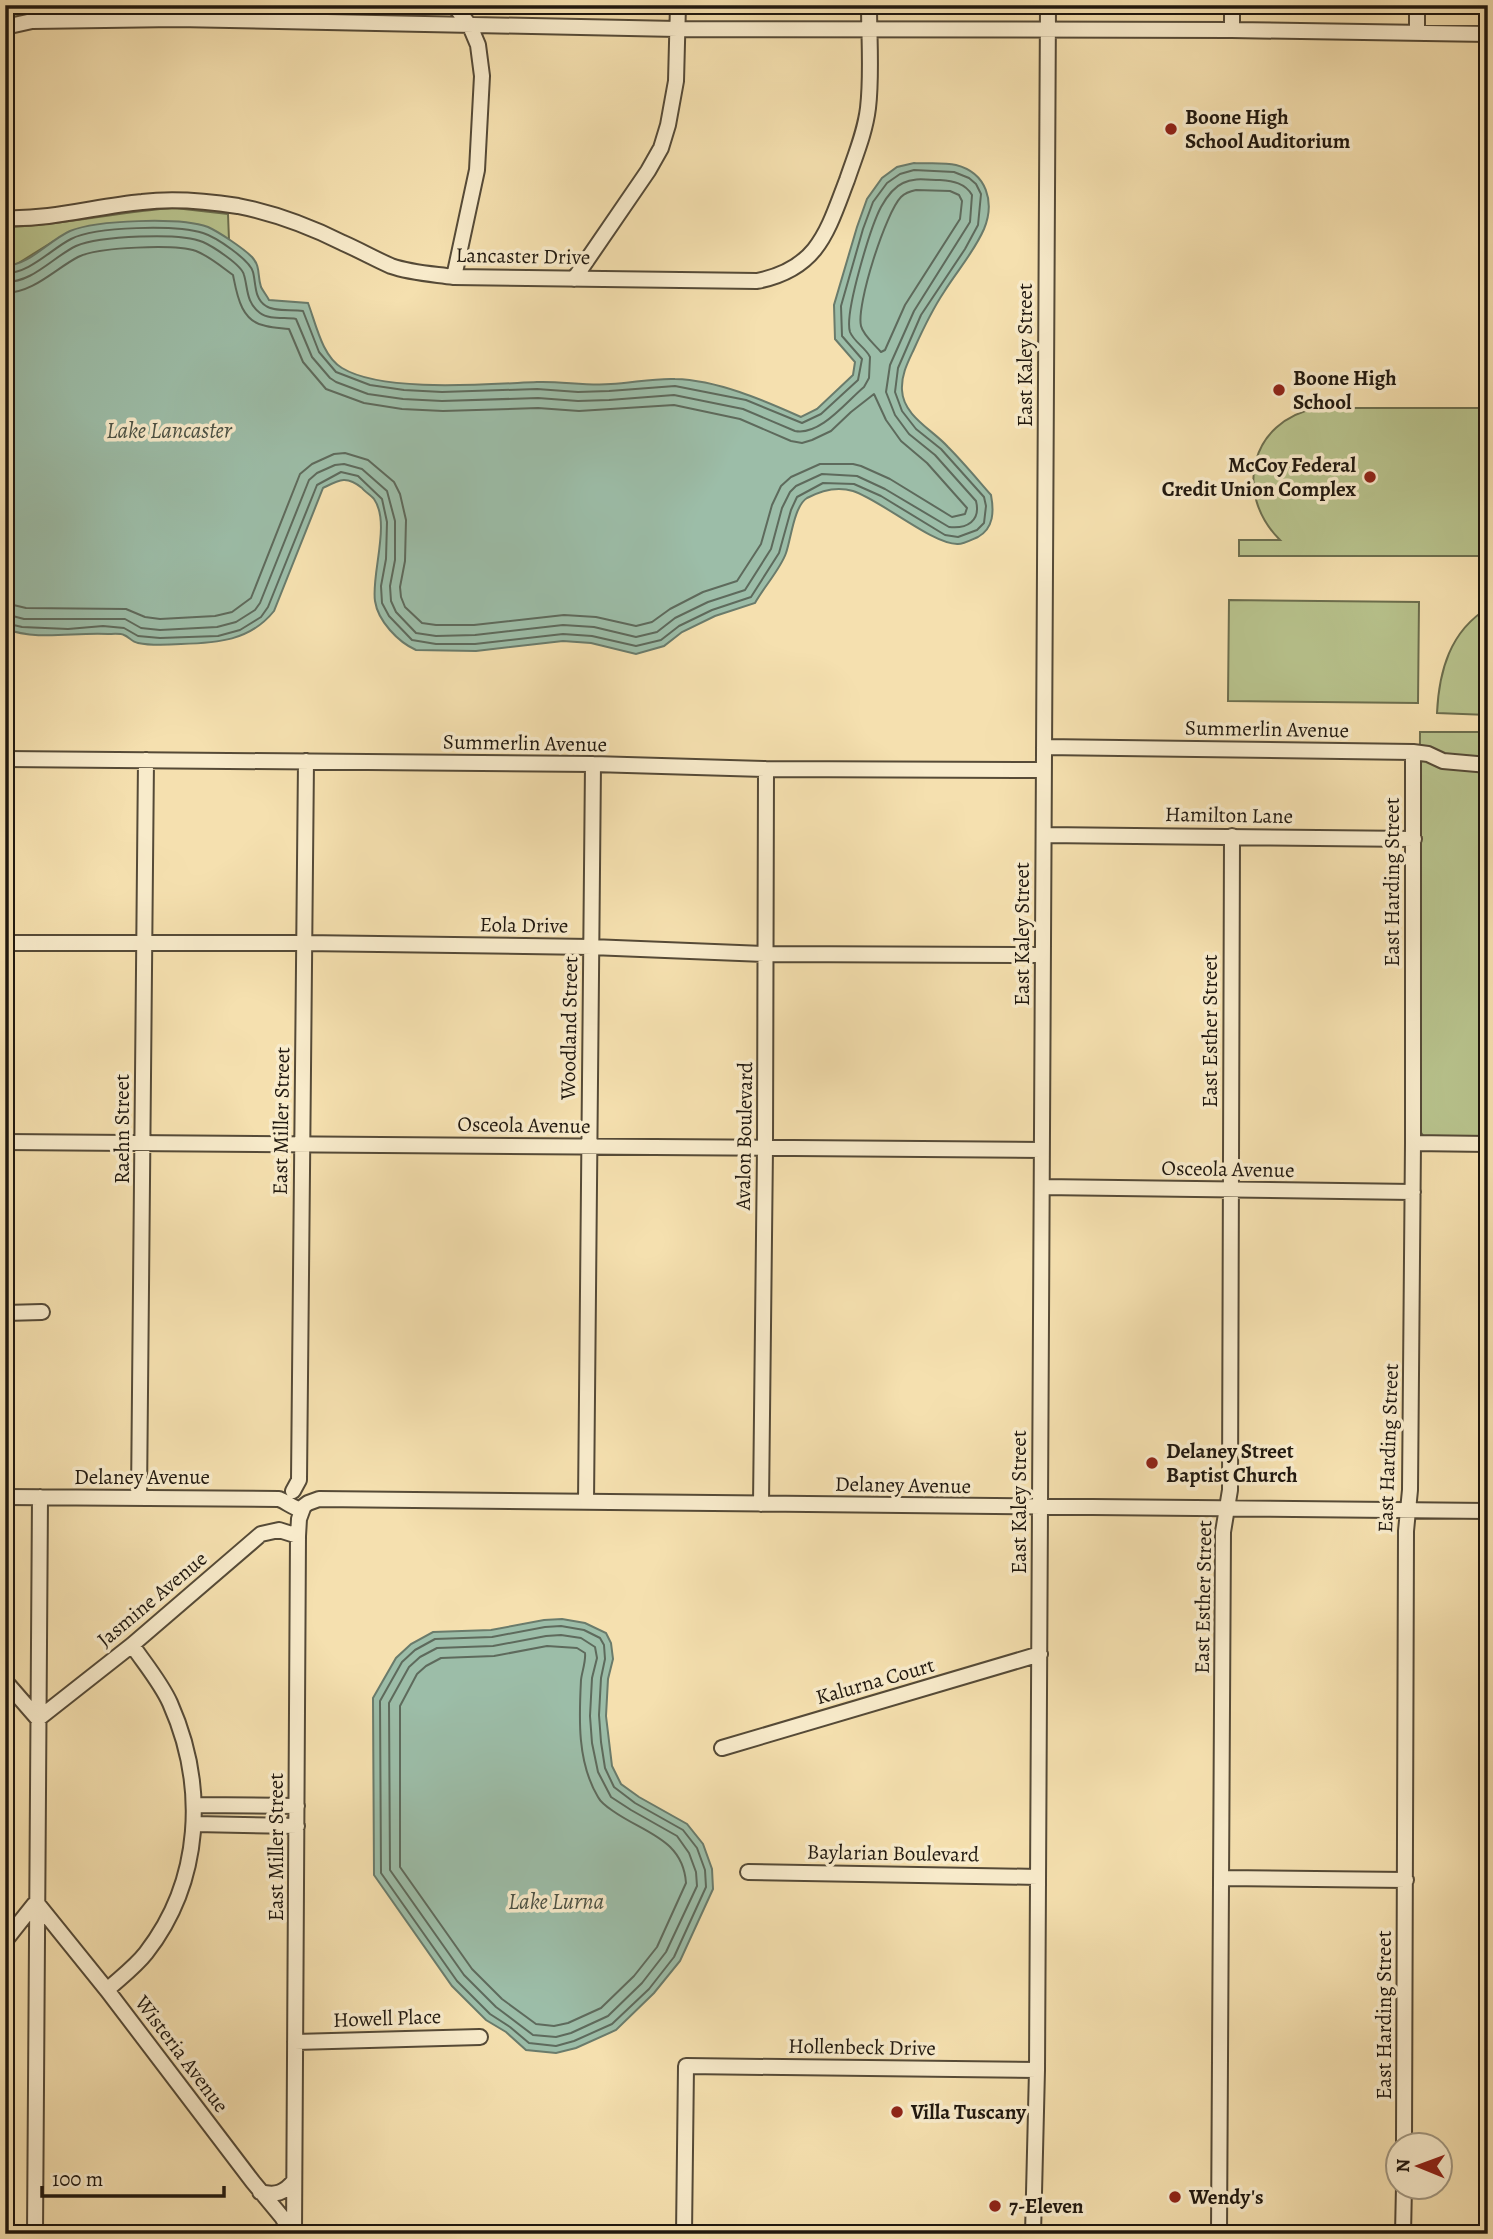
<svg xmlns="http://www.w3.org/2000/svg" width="1493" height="2239" font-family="Alegreya,serif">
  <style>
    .green { fill: #b8c38d; stroke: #6c6e4e; stroke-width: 2 }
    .water { fill: #9cbda8; stroke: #6a7b6b; stroke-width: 2 }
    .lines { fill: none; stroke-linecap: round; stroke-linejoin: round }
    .shore { stroke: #5e6a5c; stroke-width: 2 }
    .minor-casing { stroke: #554a37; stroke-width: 18 }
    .minor { stroke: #f8ebcb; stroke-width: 14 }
    .poi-dot { fill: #8f2418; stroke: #f8ebcb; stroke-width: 2.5 }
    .labels { text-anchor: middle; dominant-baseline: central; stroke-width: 7; stroke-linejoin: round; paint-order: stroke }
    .poi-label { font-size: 21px; font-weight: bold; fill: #20180f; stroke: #f8ebcb; text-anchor: start }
    .street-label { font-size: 21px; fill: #20180f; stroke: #f8ebcb }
    .water-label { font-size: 23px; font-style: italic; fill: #4b5245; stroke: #f8ebcb }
  </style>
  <rect width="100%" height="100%" fill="#f5e0af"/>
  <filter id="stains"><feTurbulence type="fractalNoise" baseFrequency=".00286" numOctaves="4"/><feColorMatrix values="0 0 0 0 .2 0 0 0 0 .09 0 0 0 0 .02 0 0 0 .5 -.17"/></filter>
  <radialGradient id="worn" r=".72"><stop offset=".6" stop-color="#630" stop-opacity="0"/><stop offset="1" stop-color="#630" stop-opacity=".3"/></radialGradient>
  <path class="green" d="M 17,5 L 167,5 L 153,10 L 17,17 L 5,19 L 5,8 Z
    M 175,208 L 228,214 L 229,240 L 224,237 L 54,241 L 17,264 L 5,266 L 5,227 C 62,226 118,211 175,208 Z
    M 1317,408 L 1488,408 L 1488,556 L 1239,556 L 1239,540 L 1280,540 C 1233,493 1250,421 1317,408 Z
    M 1229,600 L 1419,602 L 1418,703 L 1228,701 Z
    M 1488,608 L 1488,715 L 1437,713 C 1439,671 1450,631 1488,608 Z
    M 1420,732 L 1488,732 L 1488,1140 L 1424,1137 L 1418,1128 Z"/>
  <path class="water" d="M 914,163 C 927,164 943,162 956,165 C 987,173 995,202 984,229 C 974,252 957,271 944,292 C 932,310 923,329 914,349 C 908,362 901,375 902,390 C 903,416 933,430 948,447 C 963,462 977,479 991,495 C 994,511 994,528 978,537 C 973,539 964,544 958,544 C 933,545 881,500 853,491 C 837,486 820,491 807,498 C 794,506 791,539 786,553 C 781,568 764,587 755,603 L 715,616 L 682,632 L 664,646 L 636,654 L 591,643 L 563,641 L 476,651 L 416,650 C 398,642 378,621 375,601 C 371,574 391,523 374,499 C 371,495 365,492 362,488 C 346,475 339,480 323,488 L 274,611 C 250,641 217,643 181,644 C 167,645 152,646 138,643 C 132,642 129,637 124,635 C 120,633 112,634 108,634 C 73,632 39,641 5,629 L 5,266 C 30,265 48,241 70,231 C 97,220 180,217 208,227 C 219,232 243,248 252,257 C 261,267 257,275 261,287 C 263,291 267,296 269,300 L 308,303 C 316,324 322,356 342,368 C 383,393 488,384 537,382 C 561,381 586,386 611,384 C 632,383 654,378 675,379 C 717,380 763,400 801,417 L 817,409 L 853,375 L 855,362 L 835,339 L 834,305 L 857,227 L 867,199 L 882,178 L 897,167 Z
    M 562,1619 L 585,1623 L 606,1633 L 611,1643 L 613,1659 L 608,1679 L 606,1716 L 612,1766 L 621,1784 L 639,1797 L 687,1824 L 703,1844 L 712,1869 L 713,1889 L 680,1961 L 654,1993 L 616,2030 L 576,2048 L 556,2053 L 526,2050 L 506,2032 L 486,2020 L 452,1986 L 374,1875 L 373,1698 L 396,1658 L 411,1644 L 433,1632 L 491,1630 L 544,1620 Z"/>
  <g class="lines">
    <path class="shore" d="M 916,190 L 950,191 L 959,195 L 962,201 L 960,219 L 905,305 L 885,350 L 881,352 C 875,345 863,335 861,326 C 856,305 886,212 901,197 C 906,192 911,191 916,190 Z
      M 5,273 C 29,274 51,249 71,239 C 96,226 177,225 203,233 C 216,237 250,260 253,272 C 256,283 254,299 266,306 C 274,312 292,309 303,311 L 319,352 L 336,372 L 370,385 L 404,390 L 442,392 L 537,389 L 578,392 L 609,391 L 675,386 L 746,400 L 802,423 L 821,414 L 858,380 L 862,359 L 842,336 L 841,306 L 863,229 L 873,202 L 887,183 L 900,174 L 914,170 L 954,172 L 969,178 L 976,184 L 981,194 L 978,225 L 965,249 L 921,315 L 898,368 L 895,392 L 902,411 L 916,429 L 941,449 L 984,497 L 986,506 L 984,523 L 977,530 L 958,537 L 945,535 L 881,496 L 854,484 L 823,483 L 797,497 L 791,510 L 779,553 L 751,597 L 712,610 L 679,626 L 661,640 L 636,646 L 592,636 L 563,634 L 475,644 L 436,644 L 412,640 L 389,616 L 382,603 L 381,586 L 386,559 L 387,522 L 382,499 L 358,476 L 341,472 L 317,485 L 268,607 L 261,617 L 240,630 L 218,636 L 160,638 L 138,636 L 124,628 L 103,626 L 68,629 L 22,627 L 5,623
      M 5,282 C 32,283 53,257 76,246 C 99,236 180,232 203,242 C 212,246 242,265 244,275 C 248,288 246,303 260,313 C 269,320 286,317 296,319 L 312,357 L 330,378 L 336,382 L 368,394 L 403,399 L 442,401 L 538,398 L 578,401 L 609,400 L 674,395 L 743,409 L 795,431 C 820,436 846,402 864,387 L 869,378 L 870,357 C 866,348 854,342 850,332 C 844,313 871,226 881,207 C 886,198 894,187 903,183 C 914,177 928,180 940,180 C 953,181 965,183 972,195 L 970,222 L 914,311 L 890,365 L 886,392 L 895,415 L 909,434 L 935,455 L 976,501 C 981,521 967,529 949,527 L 885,489 L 857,476 L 822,474 L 796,486 L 790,492 L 782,508 L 771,549 L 745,590 L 708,602 L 675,618 L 657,632 L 636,637 L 594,627 L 563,625 L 475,635 L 436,636 L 416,633 L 396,612 L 391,601 L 390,586 L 395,560 L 395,521 L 387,491 L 362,469 L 344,464 L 335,465 L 317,473 L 309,480 L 260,603 L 255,610 L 236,622 L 217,627 L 160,630 L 141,628 L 125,619 L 24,619 L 5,614
      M 5,293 C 33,293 55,269 78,257 C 98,247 175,244 196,251 C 209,256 222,267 233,275 C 237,295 241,322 266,326 C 274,328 282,328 289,329 L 303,362 L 326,389 L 364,403 L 402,409 L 443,411 L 538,408 L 579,411 L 674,405 L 740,419 L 791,441 L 802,443 L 812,440 L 831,431 L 851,412 L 874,394 L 886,420 L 901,441 L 927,463 L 967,508 L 965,514 L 952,517 L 890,479 L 861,466 L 853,464 L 820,464 L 791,477 L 781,486 L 772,505 L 761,544 L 737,581 L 703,592 L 670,609 L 652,622 L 636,626 L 596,617 L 564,615 L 474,625 L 436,625 L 422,623 L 405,607 L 401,597 L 400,587 L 405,561 L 406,520 L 400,494 L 394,482 L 368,460 L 345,453 L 334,454 L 312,464 L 300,474 L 251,598 L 232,612 L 215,616 L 160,619 L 145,617 L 126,609 L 26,608 L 5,603
      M 561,1626 L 584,1630 L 600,1638 L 604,1645 L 605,1659 L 601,1678 L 599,1715 L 601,1742 L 605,1768 L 614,1787 L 635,1803 L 683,1830 L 697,1848 L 705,1870 L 706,1887 L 674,1957 L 649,1989 L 612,2024 L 574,2041 L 556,2046 L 529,2043 L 510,2027 L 490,2014 L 457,1981 L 381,1873 L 380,1701 L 402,1662 L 415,1650 L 435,1639 L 492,1637 L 545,1627 Z
      M 561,1635 L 581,1638 L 595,1647 L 597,1658 L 592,1678 L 590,1716 L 592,1743 L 598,1772 L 611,1797 L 631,1810 L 677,1836 L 689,1853 L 696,1872 L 697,1886 L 666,1952 L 642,1983 L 608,2016 L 571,2033 L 556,2037 L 533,2035 L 496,2007 L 464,1975 L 390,1870 L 389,1703 L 409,1667 L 420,1657 L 437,1648 L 493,1646 L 546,1636 Z
      M 547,1646 L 577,1648 L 585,1653 C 586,1662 582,1671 581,1680 C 579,1718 577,1762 598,1797 C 601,1803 607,1807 613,1811 C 644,1833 683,1839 686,1883 L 657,1947 L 634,1976 L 601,2008 L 568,2023 L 554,2026 L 536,2024 L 502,1999 L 472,1969 L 400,1867 L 400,1706 L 417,1674 L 426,1666 L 441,1658 L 494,1656 Z"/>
    <defs>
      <path id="minor" d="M 454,5 L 470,26 L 478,45 L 482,76 L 477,170 L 454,277
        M 5,27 L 32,21 L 177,19 L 677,29 L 1232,30 L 1488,34
        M 1232,30 L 1232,5
        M 1417,33 L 1417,5
        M 5,218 C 52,220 97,206 142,202 C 175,198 206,201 238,206 C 273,213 311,227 343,243 C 359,250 375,259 391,266 C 411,273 433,274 454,277 L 757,281 C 818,269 827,232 847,180 C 855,156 865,133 868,108 C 872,74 869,39 869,5
        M 574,279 L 648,171 L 661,148 L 668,125 L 676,81 L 678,5
        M 1044,747 L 1413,752 L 1428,754 L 1443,761 L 1488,765
        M 5,759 L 593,764 L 766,769 L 1043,770
        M 1044,835 L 1414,839
        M 5,943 L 304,943 L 591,947 L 766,954 L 1042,955
        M 5,1142 L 1042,1150
        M 1413,1143 L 1488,1144
        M 1042,1187 L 1413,1192
        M 5,1313 L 42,1312
        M 293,1491 L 299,1480 L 306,761
        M 5,1497 L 279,1499 C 287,1502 293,1508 300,1509 L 308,1503 L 319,1499 L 1488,1511
        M 139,1498 L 146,760
        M 586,1502 L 593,764
        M 761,1504 L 765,1148 L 766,769
        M 5,1681 L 38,1719
        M 38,1719 L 132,1645 L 261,1534 L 279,1530 L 298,1536
        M 722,1748 L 1040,1654
        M 195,1805 L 297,1806
        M 195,1824 L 297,1826
        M 748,1872 L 1038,1877
        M 1222,1878 L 1406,1880
        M 36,1902 L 107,1990 L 253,2182 L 282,2217 L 292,2234
        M 5,1941 L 36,1902
        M 107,1990 C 120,1978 135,1967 146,1953 C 202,1881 207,1786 170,1703 C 161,1683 145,1664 132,1645
        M 295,2042 L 480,2037
        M 1404,2144 L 1406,1531 L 1410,1490 L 1413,1143 L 1413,752
        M 260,2192 C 276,2196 284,2193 294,2181
        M 35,2234 L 40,1497
        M 294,2234 L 298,1536 L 299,1519 L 303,1508
        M 684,2234 L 686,2066 L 1037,2070
        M 1033,2234 L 1037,2070 L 1048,5
        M 1219,2234 L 1223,1532 L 1230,1490 L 1232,836
        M 1403,2234 L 1404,2186"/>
    </defs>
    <use href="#minor" class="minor-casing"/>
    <use href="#minor" class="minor"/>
  </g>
  <g class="poi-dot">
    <circle cx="1171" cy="129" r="7"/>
    <circle cx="1279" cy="390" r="7"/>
    <circle cx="1370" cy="477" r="7"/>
    <circle cx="1152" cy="1463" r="7"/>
    <circle cx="897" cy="2112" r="7"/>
    <circle cx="1175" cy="2197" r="7"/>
    <circle cx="995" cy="2206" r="7"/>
  </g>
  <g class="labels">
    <g class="poi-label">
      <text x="1185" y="117">Boone High<tspan x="1185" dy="24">School Auditorium</tspan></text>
      <text x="1293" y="378">Boone High<tspan x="1293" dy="24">School</tspan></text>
      <text x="1356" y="465" text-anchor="end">McCoy Federal<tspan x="1356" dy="24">Credit Union Complex</tspan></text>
      <text x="1166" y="1451">Delaney Street<tspan x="1166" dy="24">Baptist Church</tspan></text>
      <text x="911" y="2112">Villa Tuscany</text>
      <text x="1189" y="2197">Wendy's</text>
      <text x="1009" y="2206">7-Eleven</text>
    </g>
    <g class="street-label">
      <text transform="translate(523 256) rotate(1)">Lancaster Drive</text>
      <text transform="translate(1025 355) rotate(-90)">East Kaley Street</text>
      <text transform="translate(1267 729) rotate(1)">Summerlin Avenue</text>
      <text transform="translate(525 743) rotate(1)">Summerlin Avenue</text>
      <text transform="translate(1229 815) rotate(1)">Hamilton Lane</text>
      <text transform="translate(1392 882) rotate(-90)">East Harding Street</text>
      <text transform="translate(524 925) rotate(1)">Eola Drive</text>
      <text transform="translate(1022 934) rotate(-90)">East Kaley Street</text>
      <text transform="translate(569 1028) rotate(-89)">Woodland Street</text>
      <text transform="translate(1210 1031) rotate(-90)">East Esther Street</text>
      <text transform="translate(281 1121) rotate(-89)">East Miller Street</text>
      <text transform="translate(524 1125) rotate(1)">Osceola Avenue</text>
      <text transform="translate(122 1129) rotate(-90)">Raehn Street</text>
      <text transform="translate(744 1136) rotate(-89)">Avalon Boulevard</text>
      <text transform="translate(1228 1169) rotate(1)">Osceola Avenue</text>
      <text transform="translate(1388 1448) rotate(-88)">East Harding Street</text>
      <text x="142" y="1477">Delaney Avenue</text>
      <text transform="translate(903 1485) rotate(1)">Delaney Avenue</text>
      <text transform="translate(1019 1502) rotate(-90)">East Kaley Street</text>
      <text transform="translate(1203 1597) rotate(-89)">East Esther Street</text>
      <text transform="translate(152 1599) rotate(-40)">Jasmine Avenue</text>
      <text transform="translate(875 1681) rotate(-16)">Kalurna Court</text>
      <text transform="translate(276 1847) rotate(-90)">East Miller Street</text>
      <text transform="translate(893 1853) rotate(1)">Baylarian Boulevard</text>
      <text transform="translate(1384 2015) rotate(-90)">East Harding Street</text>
      <text transform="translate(387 2018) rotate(-2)">Howell Place</text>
      <text transform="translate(862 2047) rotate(1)">Hollenbeck Drive</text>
      <text transform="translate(182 2054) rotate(53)">Wisteria Avenue</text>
    </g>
    <g class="water-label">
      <text x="169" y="430">Lake Lancaster</text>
      <text x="556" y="1901">Lake Lurna</text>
    </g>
  </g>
  <rect width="1493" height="2239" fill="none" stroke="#f5e0af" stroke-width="28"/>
  <rect x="7" y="7" width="1479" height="2225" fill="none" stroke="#20180f" stroke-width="3.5"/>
  <rect x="14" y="14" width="1465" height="2211" fill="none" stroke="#20180f" stroke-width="2"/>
  <g transform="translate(1419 2166) rotate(271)"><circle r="33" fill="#f8ebcb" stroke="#a29780" stroke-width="2"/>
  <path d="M0-5L12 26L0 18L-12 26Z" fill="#8f2418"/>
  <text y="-10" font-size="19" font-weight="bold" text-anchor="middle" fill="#20180f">N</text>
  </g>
  <path d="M42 2186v10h182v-10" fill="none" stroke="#20180f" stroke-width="3.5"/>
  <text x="52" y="2186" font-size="21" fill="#20180f" stroke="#f8ebcb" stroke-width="5" paint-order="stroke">100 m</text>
  <rect width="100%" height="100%" filter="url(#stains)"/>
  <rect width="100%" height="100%" fill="url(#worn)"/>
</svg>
